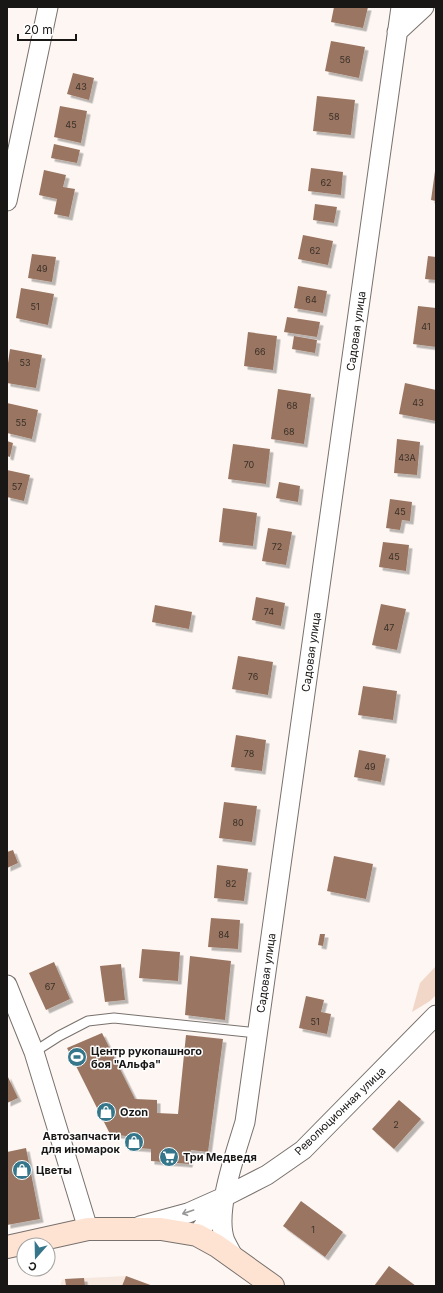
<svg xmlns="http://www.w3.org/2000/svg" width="443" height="1293" font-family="Inter,sans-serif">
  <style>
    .built { fill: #f7e8df }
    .green { fill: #f1d7c8 }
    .building { fill: #9a7662; filter: url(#shadow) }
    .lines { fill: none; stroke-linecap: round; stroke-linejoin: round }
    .service-casing { stroke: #78716d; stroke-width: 11 }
    .minor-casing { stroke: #78716d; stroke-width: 21 }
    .secondary-casing { stroke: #78716d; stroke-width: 24 }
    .service { stroke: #fff; stroke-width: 9 }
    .minor { stroke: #fff; stroke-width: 19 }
    .secondary { stroke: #fee3d3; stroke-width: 22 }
    .oneway { stroke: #989796 }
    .labels { text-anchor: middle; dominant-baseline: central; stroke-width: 3; stroke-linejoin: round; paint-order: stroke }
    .number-label { font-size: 9px; fill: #392f28 }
    .street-label { font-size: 11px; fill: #191715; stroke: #fff }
    .poi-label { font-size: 11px; font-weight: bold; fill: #191715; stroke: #fff; text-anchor: start }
  </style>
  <defs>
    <filter id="shadow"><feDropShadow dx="3.5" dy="3.5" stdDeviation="0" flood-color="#0004"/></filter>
  </defs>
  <rect width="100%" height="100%" fill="#fdf6f2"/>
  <path class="built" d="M 126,1276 L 154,1286 L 60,1286 L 62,1280 L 65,1279 Z"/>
  <path class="green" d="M 436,966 L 436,995 L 430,1001 L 412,1012 L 420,983 Z"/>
  <path class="building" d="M 334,7 L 368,7 L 363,28 L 331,22 Z
    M 331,41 L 365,47 L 359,78 L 325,71 Z
    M 73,73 L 94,78 L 89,100 L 67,94 Z
    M 317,96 L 355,100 L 351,135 L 313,131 Z
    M 60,106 L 87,111 L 81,143 L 54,137 Z
    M 54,144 L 80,150 L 77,163 L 51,158 Z
    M 311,168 L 343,172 L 341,195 L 308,191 Z
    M 44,170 L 66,175 L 63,187 L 75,189 L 69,217 L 54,214 L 57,199 L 39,195 Z
    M 435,171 L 436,171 L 436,201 L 431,200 Z
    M 315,204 L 337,207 L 334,223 L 313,220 Z
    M 303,235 L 333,241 L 328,265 L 298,259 Z
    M 32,254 L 56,257 L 52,282 L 28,278 Z
    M 428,256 L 436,257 L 436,280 L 425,279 Z
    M 298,286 L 327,291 L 323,313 L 294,308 Z
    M 21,288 L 54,294 L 48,325 L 16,318 Z
    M 418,306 L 436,308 L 436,347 L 413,344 Z
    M 287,317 L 320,322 L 317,337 L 284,332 Z
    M 248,332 L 277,336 L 273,370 L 244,366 Z
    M 294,336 L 317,340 L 315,353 L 292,349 Z
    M 10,349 L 42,355 L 36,388 L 7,383 L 7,370 Z
    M 405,383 L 436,390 L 436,421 L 399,414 Z
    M 278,389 L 311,394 L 304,444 L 271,439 Z
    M 7,403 L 38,410 L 32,439 L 7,433 Z
    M 397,439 L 420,442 L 417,475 L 394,473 Z
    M 7,441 L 13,443 L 10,457 L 7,456 Z
    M 233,444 L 270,449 L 266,484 L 228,479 Z
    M 7,470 L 30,475 L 24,501 L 7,497 Z
    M 279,482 L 300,486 L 298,502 L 276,498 Z
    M 390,499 L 412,502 L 410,521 L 402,520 L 400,530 L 386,528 Z
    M 223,508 L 257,513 L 253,546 L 219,542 Z
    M 268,528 L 292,532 L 286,565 L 262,561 Z
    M 383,542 L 409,545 L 406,571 L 379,567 Z
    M 256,597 L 285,603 L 281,626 L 252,620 Z
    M 381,604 L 406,609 L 397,650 L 372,645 Z
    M 155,605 L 192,612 L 189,629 L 152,622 Z
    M 238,656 L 273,662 L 268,695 L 232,689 Z
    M 363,686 L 397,691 L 393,720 L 358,715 Z
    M 236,735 L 266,740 L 262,771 L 231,767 Z
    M 359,750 L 386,755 L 381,782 L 354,777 Z
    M 224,802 L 257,806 L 252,842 L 219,838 Z
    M 13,850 L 18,863 L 7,868 L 7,852 Z
    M 334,856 L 373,864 L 366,899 L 327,891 Z
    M 217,865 L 248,869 L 244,901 L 214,898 Z
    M 211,918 L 240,920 L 238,949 L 208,947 Z
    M 320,934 L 325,934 L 323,946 L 318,945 Z
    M 142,949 L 180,952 L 178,981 L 139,978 Z
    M 190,956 L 231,961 L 225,1020 L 185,1015 Z
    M 54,962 L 70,999 L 46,1010 L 29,973 Z
    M 121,964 L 125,1000 L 105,1002 L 100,966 Z
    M 306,996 L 324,1000 L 321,1012 L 331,1014 L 327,1034 L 299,1028 Z
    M 102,1033 L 135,1099 L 157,1100 L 157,1113 L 178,1114 L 186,1035 L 223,1039 L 208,1152 L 191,1150 L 189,1164 L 151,1161 L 151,1149 L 125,1147 L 126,1136 L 110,1134 L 67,1048 Z
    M 7,1075 L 18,1098 L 7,1103 Z
    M 399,1100 L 421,1119 L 394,1149 L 372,1129 Z
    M 26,1148 L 40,1219 L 7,1225 L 7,1152 Z
    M 301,1201 L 343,1232 L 325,1257 L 283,1226 Z
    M 389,1266 L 416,1286 L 374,1286 Z
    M 126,1276 L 153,1286 L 122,1286 Z
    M 84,1278 L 85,1286 L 66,1286 L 65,1279 Z"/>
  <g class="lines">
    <defs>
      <path id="service" d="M 34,1052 L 59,1036 L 88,1021 L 114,1018 L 257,1033"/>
      <path id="minor" d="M 397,32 L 424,7
        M 7,201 L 48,7
        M 7,985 L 34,1052 L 88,1229
        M 140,1226 L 188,1213 L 224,1197 L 267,1175 L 303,1150 L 436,1015
        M 197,1235 L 223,1199
        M 234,1258 C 231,1252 228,1247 225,1241 C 214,1212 236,1152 245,1122 L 401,7"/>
      <path id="secondary" d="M 7,1247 L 88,1229 L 161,1229 L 197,1235 L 217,1246 L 273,1286"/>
    </defs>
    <use href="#service" class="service-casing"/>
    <use href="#minor" class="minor-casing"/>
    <use href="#secondary" class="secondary-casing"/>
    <use href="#service" class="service"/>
    <use href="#minor" class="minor"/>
    <use href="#secondary" class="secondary"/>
  </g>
  <defs><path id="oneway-shaft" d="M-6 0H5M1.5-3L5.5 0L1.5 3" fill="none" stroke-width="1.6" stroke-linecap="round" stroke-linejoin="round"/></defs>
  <use class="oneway" href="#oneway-shaft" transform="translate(188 1212) rotate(161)"/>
  <defs>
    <symbol id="stadium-disc" viewBox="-11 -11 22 22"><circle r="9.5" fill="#36768a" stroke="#fff"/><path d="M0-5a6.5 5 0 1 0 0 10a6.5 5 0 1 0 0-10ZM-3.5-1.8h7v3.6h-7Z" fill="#fff"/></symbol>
    <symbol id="shop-disc" viewBox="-11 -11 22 22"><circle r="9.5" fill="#36768a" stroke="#fff"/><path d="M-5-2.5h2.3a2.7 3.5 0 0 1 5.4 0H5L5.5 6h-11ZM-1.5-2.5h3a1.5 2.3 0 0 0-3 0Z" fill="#fff"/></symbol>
    <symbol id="supermarket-disc" viewBox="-11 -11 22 22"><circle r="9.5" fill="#36768a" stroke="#fff"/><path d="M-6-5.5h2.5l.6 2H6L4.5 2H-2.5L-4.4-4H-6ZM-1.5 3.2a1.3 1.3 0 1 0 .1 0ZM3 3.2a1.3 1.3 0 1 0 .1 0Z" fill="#fff"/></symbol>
  </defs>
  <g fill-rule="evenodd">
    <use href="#stadium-disc" x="66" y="1046" width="22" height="22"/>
    <use href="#shop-disc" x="95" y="1101" width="22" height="22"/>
    <use href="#shop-disc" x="123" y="1131" width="22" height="22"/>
    <use href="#supermarket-disc" x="158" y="1146" width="22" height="22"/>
    <use href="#shop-disc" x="11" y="1159" width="22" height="22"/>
  </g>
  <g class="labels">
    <g class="number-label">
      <text x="345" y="59">56</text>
      <text x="81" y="86">43</text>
      <text x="334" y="116">58</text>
      <text x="71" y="124">45</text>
      <text x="326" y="182">62</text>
      <text x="315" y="250">62</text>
      <text x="42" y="268">49</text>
      <text x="311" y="299">64</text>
      <text x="35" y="306">51</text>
      <text x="426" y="326">41</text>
      <text x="260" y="351">66</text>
      <text x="25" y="362">53</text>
      <text x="418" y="402">43</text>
      <text x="292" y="405">68</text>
      <text x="21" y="422">55</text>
      <text x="289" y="431">68</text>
      <text x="407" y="457">43А</text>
      <text x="249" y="464">70</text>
      <text x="17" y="486">57</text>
      <text x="400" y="511">45</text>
      <text x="277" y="546">72</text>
      <text x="394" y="556">45</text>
      <text x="269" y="611">74</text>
      <text x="389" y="627">47</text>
      <text x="253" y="676">76</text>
      <text x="249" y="753">78</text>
      <text x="370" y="766">49</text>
      <text x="238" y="822">80</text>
      <text x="231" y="883">82</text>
      <text x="224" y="934">84</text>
      <text x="50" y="986">67</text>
      <text x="315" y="1021">51</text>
      <text x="396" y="1124">2</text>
      <text x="313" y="1229">1</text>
    </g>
    <g class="street-label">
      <text transform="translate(356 331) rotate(-82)">Садовая улица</text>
      <text transform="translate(311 652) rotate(-82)">Садовая улица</text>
      <text transform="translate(266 973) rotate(-82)">Садовая улица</text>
      <text transform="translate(340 1111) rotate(-44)">Революционная улица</text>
    </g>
    <g class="poi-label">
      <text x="91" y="1051">Центр рукопашного<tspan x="91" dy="13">боя "Альфа"</tspan></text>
      <text x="120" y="1112">Ozon</text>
      <text x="120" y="1136" text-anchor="end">Автозапчасти<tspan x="120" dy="13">для иномарок</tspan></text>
      <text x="183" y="1157">Три Медведя</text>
      <text x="36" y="1170">Цветы</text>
    </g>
  </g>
  <rect width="443" height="1293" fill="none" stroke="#191715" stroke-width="16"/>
  <g transform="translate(36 1257) rotate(200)"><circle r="19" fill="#ffffff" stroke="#a3a2a1"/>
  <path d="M0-3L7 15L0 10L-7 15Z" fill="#36768a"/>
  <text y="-6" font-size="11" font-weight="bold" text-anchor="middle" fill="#191715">С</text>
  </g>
  <path d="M18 34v6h58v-6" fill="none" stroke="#191715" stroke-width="2"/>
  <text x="24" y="34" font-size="12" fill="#191715" stroke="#ffffff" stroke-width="3" paint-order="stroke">20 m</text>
</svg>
